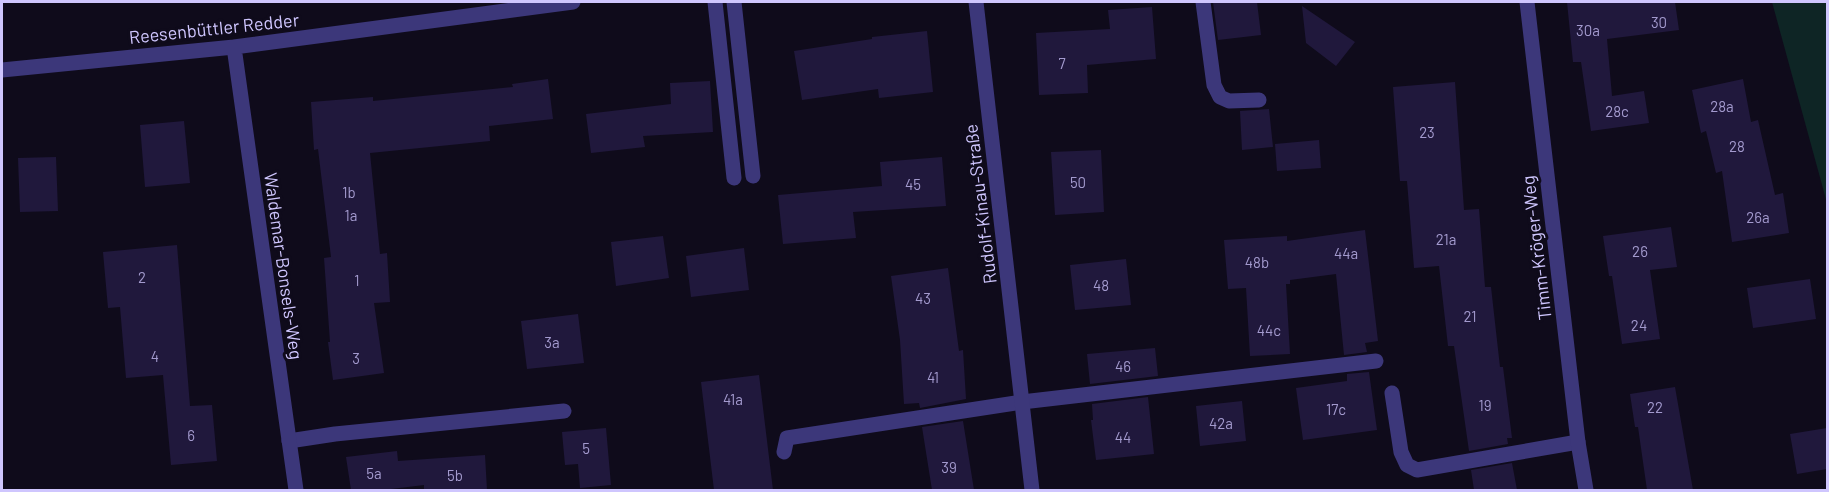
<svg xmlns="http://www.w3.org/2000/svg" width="1829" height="492" font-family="Barlow,sans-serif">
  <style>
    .green { fill: #0e2525 }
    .building { fill: #20183c }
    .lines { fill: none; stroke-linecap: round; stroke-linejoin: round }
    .lane { stroke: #3c377a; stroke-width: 15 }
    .street { stroke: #3c377a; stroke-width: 15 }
    .labels { text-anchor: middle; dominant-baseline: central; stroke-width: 6; stroke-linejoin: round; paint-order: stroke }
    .number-label { font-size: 15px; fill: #a39ace }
    .street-label { font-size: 18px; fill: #cfc6fe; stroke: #0f0b1b }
  </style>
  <rect width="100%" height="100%" fill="#0f0b1b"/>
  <path class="green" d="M 1772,2 L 1827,2 L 1827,203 Z"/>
  <path class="building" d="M 1213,2 L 1257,2 L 1261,35 L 1218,40 Z
    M 1567,2 L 1675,2 L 1679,30 L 1607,39 L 1612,96 L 1644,91 L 1649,123 L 1591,131 L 1581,62 L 1573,62 Z
    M 1302,6 L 1355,42 L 1336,66 L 1306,43 Z
    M 1152,7 L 1156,59 L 1087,65 L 1088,93 L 1039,95 L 1036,33 L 1110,29 L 1108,10 Z
    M 927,31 L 933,92 L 879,98 L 878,89 L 802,100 L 794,51 L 872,39 L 872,37 Z
    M 548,79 L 553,119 L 489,126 L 490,141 L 370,153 L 380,254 L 387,253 L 390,302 L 374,303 L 384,373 L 333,380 L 328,342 L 330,342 L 324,258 L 331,257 L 318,149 L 314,150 L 311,102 L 373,97 L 373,101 L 513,87 L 512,84 Z
    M 1743,79 L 1751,122 L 1758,120 L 1775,195 L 1783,193 L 1789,233 L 1732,242 L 1722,171 L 1716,173 L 1706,131 L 1701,133 L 1692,90 Z
    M 710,81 L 713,132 L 643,136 L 645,147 L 591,153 L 586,114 L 671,104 L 670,83 Z
    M 1455,82 L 1464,210 L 1479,209 L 1485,287 L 1491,287 L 1500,367 L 1503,367 L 1512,438 L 1507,438 L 1508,444 L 1469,451 L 1454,346 L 1448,346 L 1439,266 L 1414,268 L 1407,181 L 1400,181 L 1393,87 Z
    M 1269,109 L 1273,147 L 1242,150 L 1240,111 Z
    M 184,121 L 190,183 L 145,187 L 140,125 Z
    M 1319,140 L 1321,168 L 1277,171 L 1275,144 Z
    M 1101,150 L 1104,212 L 1055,215 L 1051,152 Z
    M 56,157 L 58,211 L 20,212 L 18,158 Z
    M 942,157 L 946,206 L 853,212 L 856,238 L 783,244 L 778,195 L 882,186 L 880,162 Z
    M 1671,227 L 1677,267 L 1650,270 L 1660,339 L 1622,344 L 1612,276 L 1609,276 L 1603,236 Z
    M 1365,230 L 1378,341 L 1365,343 L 1367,352 L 1344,355 L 1336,274 L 1290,280 L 1290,284 L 1286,284 L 1290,354 L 1250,356 L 1246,288 L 1228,289 L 1224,240 L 1287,236 L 1287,241 Z
    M 663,236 L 669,278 L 616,286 L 611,242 Z
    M 177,245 L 190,406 L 212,405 L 217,461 L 171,465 L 163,375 L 126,378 L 120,307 L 108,308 L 103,252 Z
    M 744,248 L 749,290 L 691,297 L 686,256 Z
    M 1126,259 L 1131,305 L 1075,310 L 1070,265 Z
    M 948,268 L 959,351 L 963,350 L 966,399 L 920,408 L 919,403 L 904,404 L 900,340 L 891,276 Z
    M 1810,279 L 1816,319 L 1753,328 L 1747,288 Z
    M 578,314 L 584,363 L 527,369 L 521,321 Z
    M 1155,348 L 1158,376 L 1090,384 L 1087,354 Z
    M 1369,372 L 1377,430 L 1303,440 L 1296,388 L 1347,381 L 1347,374 Z
    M 759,375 L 773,490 L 714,490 L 701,382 Z
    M 1675,387 L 1693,490 L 1647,490 L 1638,427 L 1635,427 L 1630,394 Z
    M 1148,397 L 1154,454 L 1096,460 L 1091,420 L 1093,420 L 1092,404 Z
    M 1242,401 L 1246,441 L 1200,446 L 1196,406 Z
    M 963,421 L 974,490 L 932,490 L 922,427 Z
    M 606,428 L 611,485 L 580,488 L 578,464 L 565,465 L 562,432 Z
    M 1827,428 L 1827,469 L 1797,474 L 1790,434 Z
    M 397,451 L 398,461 L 485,455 L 487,490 L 424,490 L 424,485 L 383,490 L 351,490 L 346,457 Z
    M 1512,463 L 1517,490 L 1474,490 L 1471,470 Z"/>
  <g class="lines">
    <path class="lane" d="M 715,2 L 734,178
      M 734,2 L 753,176
      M 1203,2 L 1214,85 L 1220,97 L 1229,101 L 1259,100
      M 1392,393 L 1401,452 L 1407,465 L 1417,470 L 1578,442
      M 289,441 L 335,434 L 564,411
      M 784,452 L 787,438 L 1022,402 L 1376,361"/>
    <path class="street" d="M 976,2 L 1032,490
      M 1527,2 L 1578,442 L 1586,490
      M 234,47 L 296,490
      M 2,70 L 234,47 L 573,2"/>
  </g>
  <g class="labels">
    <g class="number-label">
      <text x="1659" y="22">30</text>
      <text x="1588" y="30">30a</text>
      <text x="1062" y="63">7</text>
      <text x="1722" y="106">28a</text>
      <text x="1617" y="111">28c</text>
      <text x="1427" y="132">23</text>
      <text x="1737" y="146">28</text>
      <text x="1078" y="182">50</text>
      <text x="913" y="184">45</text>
      <text x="349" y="192">1b</text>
      <text x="351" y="215">1a</text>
      <text x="1758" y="217">26a</text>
      <text x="1446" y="239">21a</text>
      <text x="1640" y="251">26</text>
      <text x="1346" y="253">44a</text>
      <text x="1257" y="262">48b</text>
      <text x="142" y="277">2</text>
      <text x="357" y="280">1</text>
      <text x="1101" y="285">48</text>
      <text x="923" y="298">43</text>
      <text x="1470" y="316">21</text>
      <text x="1639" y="325">24</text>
      <text x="1269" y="330">44c</text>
      <text x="552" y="342">3a</text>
      <text x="155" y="356">4</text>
      <text x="356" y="358">3</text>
      <text x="1123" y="366">46</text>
      <text x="933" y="377">41</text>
      <text x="733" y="399">41a</text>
      <text x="1485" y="405">19</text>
      <text x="1655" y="407">22</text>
      <text x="1336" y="409">17c</text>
      <text x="1221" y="423">42a</text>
      <text x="191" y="435">6</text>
      <text x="1123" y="437">44</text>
      <text x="586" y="448">5</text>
      <text x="949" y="467">39</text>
      <text x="374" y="473">5a</text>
      <text x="455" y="475">5b</text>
    </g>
    <g class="street-label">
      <text transform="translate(214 28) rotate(-6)">Reesenbüttler Redder</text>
      <text transform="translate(980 204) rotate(-97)">Rudolf-Kinau-Straße</text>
      <text transform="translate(1536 248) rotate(-97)">Timm-Kröger-Weg</text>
      <text transform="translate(284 266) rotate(82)">Waldemar-Bonsels-Weg</text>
    </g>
  </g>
  <rect width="1829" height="492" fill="none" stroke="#cfc6fe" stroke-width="6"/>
</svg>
